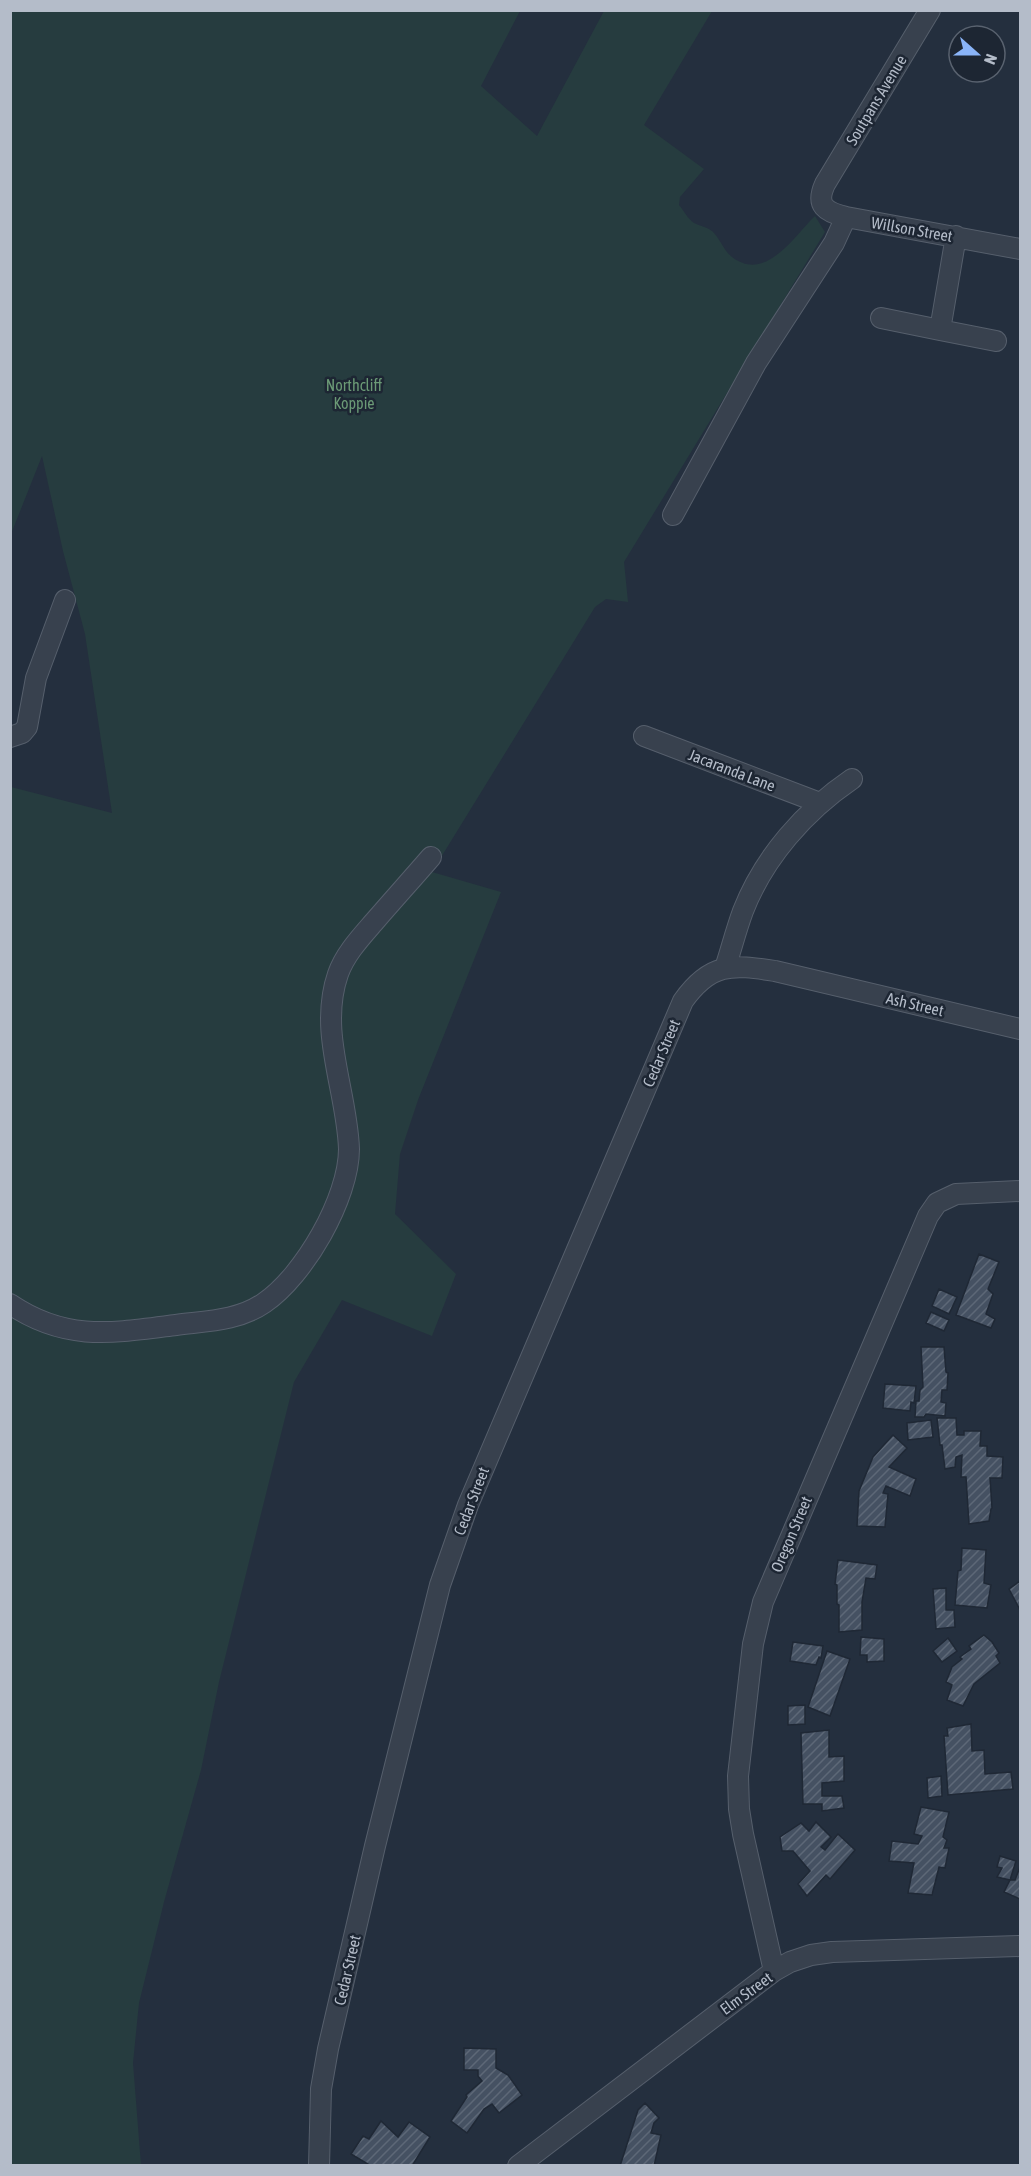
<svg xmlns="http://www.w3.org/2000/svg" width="1031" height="2176" font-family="'Asap Condensed',sans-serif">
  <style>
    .park { fill: #263c3f }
    .building { fill: url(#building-hatch); stroke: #1f2835; stroke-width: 1.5 }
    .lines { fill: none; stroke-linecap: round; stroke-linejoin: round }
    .minor-casing { stroke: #565f6c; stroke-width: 22 }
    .minor { stroke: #38414e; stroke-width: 20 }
    .labels { text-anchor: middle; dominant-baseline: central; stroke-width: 5; stroke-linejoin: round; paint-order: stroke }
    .street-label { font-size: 16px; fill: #b4bcc9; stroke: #1d2633 }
    .park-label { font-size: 16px; fill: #6b9a76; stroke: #1d2633 }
  </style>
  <defs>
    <pattern id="building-hatch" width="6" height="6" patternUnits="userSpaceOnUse" patternTransform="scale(1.5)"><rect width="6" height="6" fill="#455162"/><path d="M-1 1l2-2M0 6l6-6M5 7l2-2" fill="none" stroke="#5d6877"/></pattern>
  </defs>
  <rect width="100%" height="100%" fill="#242f3e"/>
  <path class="park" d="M 11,11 L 520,11 L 481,86 L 537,136 L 604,11 L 712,11 L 644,125 L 704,169 L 680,197 L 679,205 C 684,211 688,219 694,223 C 700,226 707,227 712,231 C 720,238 723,250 732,257 C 766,283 794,236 815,216 L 825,232 L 624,562 L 628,602 L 606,599 L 595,607 L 432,872 L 501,892 L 418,1100 L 400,1154 L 395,1214 L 456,1274 L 432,1336 L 342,1300 L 294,1382 L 219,1682 L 201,1770 L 164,1902 L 139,2003 L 133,2063 L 141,2165 L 11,2165 L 11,787 L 112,813 L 85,634 L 63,551 L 42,456 L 11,534 Z"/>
  <path class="building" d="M 979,1254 L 999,1262 L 988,1289 L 993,1294 L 986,1314 L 995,1319 L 991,1328 L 956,1315 Z
    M 939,1289 L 957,1297 L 949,1314 L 932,1306 Z
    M 931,1312 L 949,1320 L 944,1331 L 926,1323 Z
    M 921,1347 L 944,1347 L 946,1372 L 948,1373 L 947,1390 L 942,1390 L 941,1402 L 946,1403 L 945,1416 L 926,1414 L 924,1417 L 915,1417 L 916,1401 L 919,1401 L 920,1390 L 923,1387 Z
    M 885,1384 L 916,1386 L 914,1403 L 911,1402 L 910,1411 L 883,1408 Z
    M 937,1418 L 956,1418 L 957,1435 L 964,1435 L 964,1431 L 981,1431 L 980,1446 L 987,1446 L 987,1456 L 1003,1457 L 1002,1478 L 990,1478 L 992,1508 L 991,1509 L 989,1521 L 969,1524 L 966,1477 L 961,1477 L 962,1455 L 956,1457 L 955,1467 L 945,1469 L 942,1445 L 940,1445 Z
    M 931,1420 L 933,1437 L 908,1440 L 907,1423 Z
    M 893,1435 L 907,1448 L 889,1467 L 916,1479 L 910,1496 L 886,1486 L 883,1493 L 888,1494 L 885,1527 L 857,1526 L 859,1491 L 873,1457 Z
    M 962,1548 L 986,1550 L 984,1583 L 991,1585 L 987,1608 L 955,1605 L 958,1571 L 961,1570 Z
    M 838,1560 L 877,1565 L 875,1579 L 866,1578 L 862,1602 L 862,1630 L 839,1632 L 839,1605 L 837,1604 L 837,1585 L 835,1584 Z
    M 1020,1581 L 1020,1610 L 1009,1589 Z
    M 946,1588 L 946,1610 L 954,1610 L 955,1627 L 936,1629 L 933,1589 Z
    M 984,1635 L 992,1642 L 999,1653 L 996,1656 L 1000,1663 L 974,1684 L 963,1706 L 947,1700 L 952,1685 L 946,1682 L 952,1667 L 962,1659 L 960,1657 L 971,1649 L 969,1646 Z
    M 861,1637 L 884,1639 L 884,1661 L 867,1662 L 867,1655 L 860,1655 Z
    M 948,1638 L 957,1651 L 942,1662 L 933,1651 Z
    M 793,1642 L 823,1646 L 821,1658 L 819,1657 L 816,1665 L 790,1661 Z
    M 827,1651 L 850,1659 L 830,1716 L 808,1707 Z
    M 805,1705 L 805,1724 L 788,1725 L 788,1706 Z
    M 971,1724 L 972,1751 L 984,1750 L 985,1774 L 1011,1772 L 1013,1789 L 948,1795 L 944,1736 L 948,1736 L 947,1728 Z
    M 829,1730 L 829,1757 L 844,1756 L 844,1781 L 822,1783 L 822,1796 L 842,1796 L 844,1808 L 822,1811 L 822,1804 L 803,1804 L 801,1733 Z
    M 941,1776 L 942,1796 L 928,1798 L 927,1778 Z
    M 921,1807 L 949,1812 L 943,1837 L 947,1840 L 944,1848 L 949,1848 L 945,1868 L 939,1867 L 932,1895 L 908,1893 L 914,1863 L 889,1861 L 892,1841 L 918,1844 L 922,1836 L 914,1834 Z
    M 816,1822 L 831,1837 L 821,1847 L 825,1850 L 838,1834 L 855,1850 L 830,1879 L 826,1875 L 807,1896 L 798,1884 L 810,1871 L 793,1851 L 782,1851 L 780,1837 L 801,1823 L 809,1831 Z
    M 1000,1856 L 1016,1861 L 1010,1880 L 997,1877 L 1002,1868 L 997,1867 Z
    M 1020,1867 L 1020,1899 L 1004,1892 L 1010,1880 L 1015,1880 Z
    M 464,2048 L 496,2049 L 496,2068 L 508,2075 L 522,2095 L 499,2113 L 492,2104 L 484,2109 L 467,2133 L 451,2121 L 467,2097 L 466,2095 L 482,2081 L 478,2076 L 478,2070 L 464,2070 Z
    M 645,2103 L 659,2118 L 654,2123 L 651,2133 L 661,2135 L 654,2166 L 620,2166 L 638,2110 Z
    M 381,2121 L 398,2137 L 409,2122 L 430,2137 L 412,2166 L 371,2166 L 351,2154 L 363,2136 L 369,2139 Z"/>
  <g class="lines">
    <defs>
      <path id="minor" d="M 930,10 L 825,184 C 815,206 826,212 846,217 L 1020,249
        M 881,318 L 940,330 L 956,236
        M 940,330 L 996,341
        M 673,515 L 756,363 L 834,243 L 846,217
        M 644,736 L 820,803
        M 10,737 L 22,733 L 27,727 L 36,678 L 65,600
        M 725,968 C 731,950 736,930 743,911 C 764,857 805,811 852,779
        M 10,1304 C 66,1342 113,1333 176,1325 C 206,1321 238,1321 264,1303 C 304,1276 349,1198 349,1149 C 347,1090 318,1032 338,974 C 345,954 361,937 374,922 C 393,900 412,879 431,857
        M 774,1971 L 743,1834 L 739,1809 L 738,1776 L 753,1644 L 763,1602 L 928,1216 L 937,1203 L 956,1194 L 1020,1191
        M 319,2166 L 321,2089 L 328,2049 L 375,1846 L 440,1585 L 468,1505 L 683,1001 C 710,963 731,964 775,971 L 1020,1029
        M 518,2166 L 774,1971 L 790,1962 L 811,1955 L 832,1952 L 1020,1946"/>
    </defs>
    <use href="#minor" class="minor-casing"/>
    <use href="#minor" class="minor"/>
  </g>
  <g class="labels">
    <g class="street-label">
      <text transform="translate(876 100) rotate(-59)">Soutpans Avenue</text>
      <text transform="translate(912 229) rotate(10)">Willson Street</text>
      <text transform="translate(732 770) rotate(21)">Jacaranda Lane</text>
      <text transform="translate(915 1004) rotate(13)">Ash Street</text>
      <text transform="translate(661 1053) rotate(-67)">Cedar Street</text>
      <text transform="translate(471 1501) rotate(-69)">Cedar Street</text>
      <text transform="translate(791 1534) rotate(-67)">Oregon Street</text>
      <text transform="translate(347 1970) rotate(-77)">Cedar Street</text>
      <text transform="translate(746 1993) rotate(-36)">Elm Street</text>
    </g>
    <g class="park-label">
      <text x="354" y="385">Northcliff<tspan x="354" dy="18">Koppie</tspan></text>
    </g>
  </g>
  <rect width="1031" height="2176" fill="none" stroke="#b4bcc9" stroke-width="24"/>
  <g transform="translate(977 54) rotate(111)"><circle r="28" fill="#1d2633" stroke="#59626f" stroke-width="1.5"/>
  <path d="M0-4.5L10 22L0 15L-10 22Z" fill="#8ab4f8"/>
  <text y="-9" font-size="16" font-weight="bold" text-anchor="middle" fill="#b4bcc9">N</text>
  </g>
</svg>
